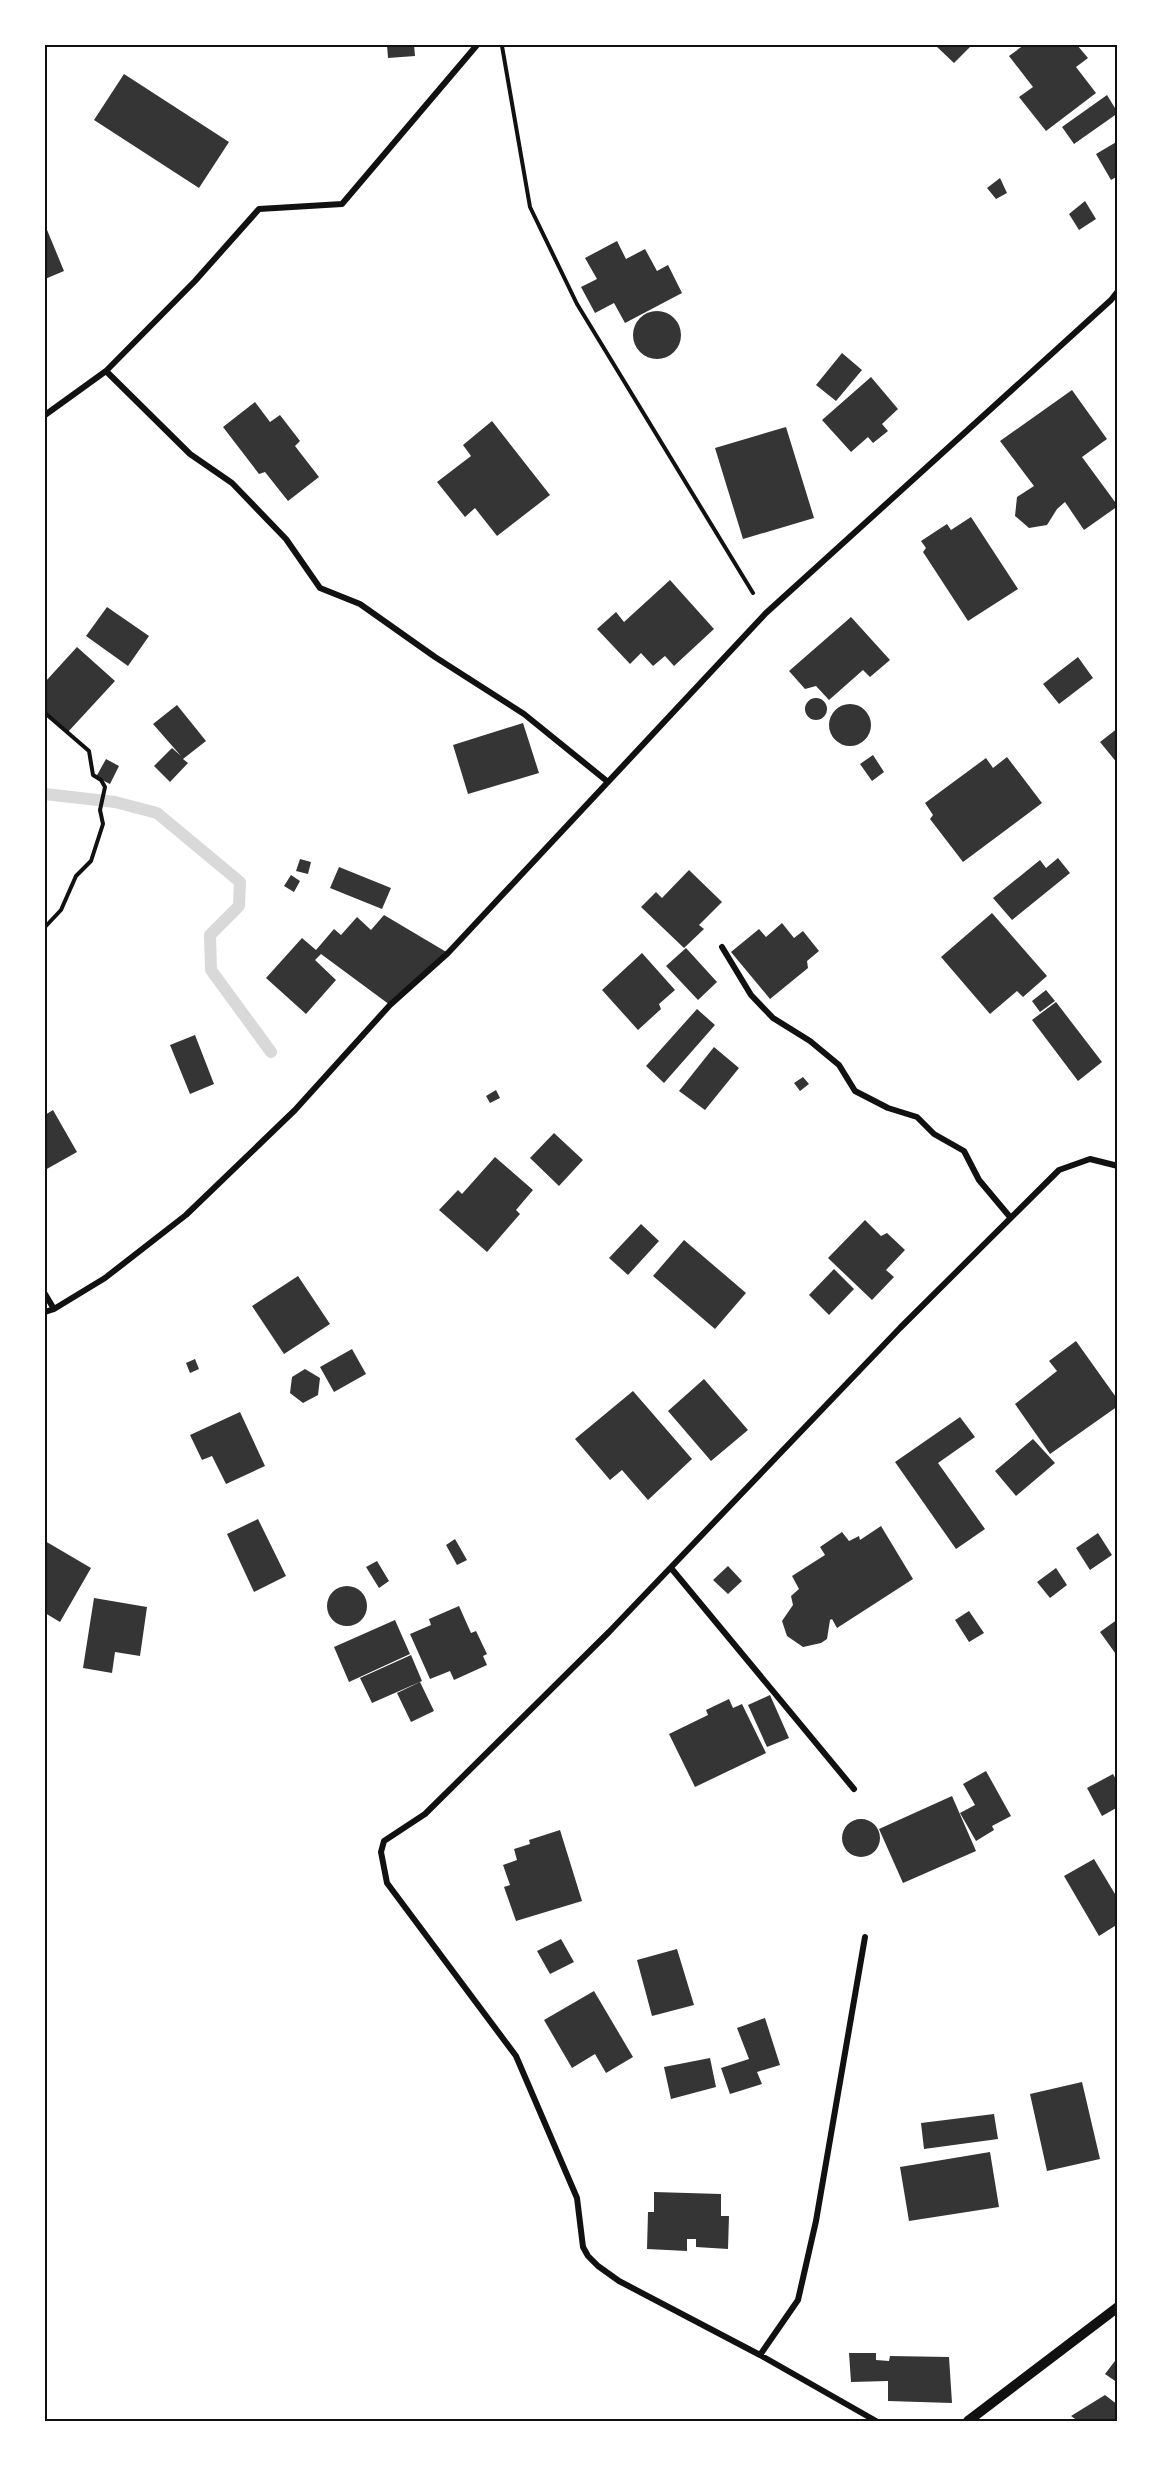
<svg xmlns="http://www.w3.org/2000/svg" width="1163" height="2466" font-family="'Archivo Narrow',sans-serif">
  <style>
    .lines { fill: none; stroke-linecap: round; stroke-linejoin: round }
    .stream { stroke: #d9d9d9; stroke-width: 12 }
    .building { fill: #353535 }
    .path { stroke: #111; stroke-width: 4 }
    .minor { stroke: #111; stroke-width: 6 }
    .tertiary { stroke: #111; stroke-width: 10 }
    .neatline { fill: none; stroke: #111; stroke-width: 2 }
  </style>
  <rect width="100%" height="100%" fill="#fff"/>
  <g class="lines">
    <path class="stream" d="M 45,794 L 115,802 L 157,813 L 240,882 L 239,906 L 210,935 L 211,970 L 271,1052"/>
  </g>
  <path class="building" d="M 387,45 L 414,45 L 415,56 L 388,58 Z
    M 935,45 L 972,45 L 954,63 Z
    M 1024,45 L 1077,45 L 1088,58 L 1076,67 L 1096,93 L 1046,131 L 1019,97 L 1033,87 L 1009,56 Z
    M 124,74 L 229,142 L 199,188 L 94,120 Z
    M 1107,95 L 1118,113 L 1074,144 L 1062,127 Z
    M 1118,141 L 1118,176 L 1111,180 L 1096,154 Z
    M 1000,178 L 1007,193 L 996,199 L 987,188 Z
    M 1085,201 L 1096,219 L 1079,230 L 1069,214 Z
    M 45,225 L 64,271 L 45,279 Z
    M 617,241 L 626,259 L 645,249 L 657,271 L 668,265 L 682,293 L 625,323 L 614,303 L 595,313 L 581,287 L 597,279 L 585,258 Z
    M633 335a24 24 0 1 1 48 0a24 24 0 1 1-48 0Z
    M 842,353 L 862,370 L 836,401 L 816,385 Z
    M 871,377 L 898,409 L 882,424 L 888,431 L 873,443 L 868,437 L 851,452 L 822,420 Z
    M 1072,390 L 1107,439 L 1082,457 L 1118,506 L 1084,530 L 1065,502 L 1057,509 L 1047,525 L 1029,528 L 1015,516 L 1017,497 L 1034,486 L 1000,441 Z
    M 255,402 L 270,422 L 280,415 L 300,441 L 295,446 L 319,477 L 288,501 L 265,472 L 259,474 L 223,427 Z
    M 492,421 L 550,495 L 497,536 L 475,508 L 465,517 L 437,482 L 471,456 L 463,445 Z
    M 786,427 L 814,518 L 743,539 L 715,448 Z
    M 971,517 L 1018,589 L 968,621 L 923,552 L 926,548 L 921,541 L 947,524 L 951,530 Z
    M 670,580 L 714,629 L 674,666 L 665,656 L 653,666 L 641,653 L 630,664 L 597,629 L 616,612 L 624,622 Z
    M 107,607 L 149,636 L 128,666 L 86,636 Z
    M 851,617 L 890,660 L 870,677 L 863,670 L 829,700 L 816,686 L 805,689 L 789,671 Z
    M 77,647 L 115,681 L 67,733 L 45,713 L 45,682 Z
    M 1078,657 L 1093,678 L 1059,704 L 1043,684 Z
    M805 709a11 11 0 1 1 22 0a11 11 0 1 1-22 0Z
    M829 725a21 21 0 1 1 42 0a21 21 0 1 1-42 0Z
    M 177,705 L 206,741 L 183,759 L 188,763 L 170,782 L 154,766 L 172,748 L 181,756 L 153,724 Z
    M 523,723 L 539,773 L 468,794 L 453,745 Z
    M 1118,728 L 1118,764 L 1100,742 Z
    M 873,755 L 884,772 L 872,781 L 860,764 Z
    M 1007,757 L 1042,803 L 963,862 L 930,819 L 933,815 L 925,803 L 986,758 L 993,768 Z
    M 106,759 L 119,766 L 110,784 L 96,777 Z
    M 1058,858 L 1070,873 L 1012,920 L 993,898 L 1040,860 L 1046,868 Z
    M 300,859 L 311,862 L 308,874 L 296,871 Z
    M 339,867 L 391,888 L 382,909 L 330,888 Z
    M 689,870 L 722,902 L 699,925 L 704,929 L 684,948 L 641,907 L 656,892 L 662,898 Z
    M 291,875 L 300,881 L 294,892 L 284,886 Z
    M 992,913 L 1047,976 L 1023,997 L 1017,991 L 990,1014 L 941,957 Z
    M 384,915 L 448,953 L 390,1005 L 321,954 L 315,960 L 336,980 L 306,1014 L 266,978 L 302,938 L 316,950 L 334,929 L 341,935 L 357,917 L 371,930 Z
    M 782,923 L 794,938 L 803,931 L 819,951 L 807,961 L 808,968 L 770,999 L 731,952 L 759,929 L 766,937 Z
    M 686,948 L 717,982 L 698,1000 L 666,966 Z
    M 642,953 L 675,990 L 659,1004 L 661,1009 L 638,1030 L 602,990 Z
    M 1046,990 L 1055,1001 L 1040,1012 L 1032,1001 Z
    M 1056,1002 L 1102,1062 L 1078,1081 L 1032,1020 Z
    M 697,1009 L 715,1025 L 664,1083 L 646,1066 Z
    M 195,1035 L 214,1084 L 190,1094 L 170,1045 Z
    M 714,1047 L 739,1068 L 705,1110 L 679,1091 Z
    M 803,1077 L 809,1084 L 800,1091 L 794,1083 Z
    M 496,1090 L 500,1098 L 490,1103 L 486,1096 Z
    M 53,1110 L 77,1152 L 45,1170 L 45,1115 Z
    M 554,1133 L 583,1160 L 559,1186 L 530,1158 Z
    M 495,1157 L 533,1190 L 516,1210 L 520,1214 L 487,1252 L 439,1210 L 458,1190 L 462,1194 Z
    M 865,1220 L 881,1236 L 887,1233 L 905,1250 L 886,1270 L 894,1277 L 872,1300 L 828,1258 Z
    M 641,1224 L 659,1241 L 628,1275 L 609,1258 Z
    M 684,1240 L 746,1293 L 715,1329 L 653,1276 Z
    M 834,1269 L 854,1289 L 829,1315 L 809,1295 Z
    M 298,1276 L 330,1324 L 284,1354 L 252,1306 Z
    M 1076,1341 L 1118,1400 L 1118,1406 L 1050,1454 L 1015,1404 L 1057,1371 L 1049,1361 Z
    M 352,1349 L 366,1374 L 334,1392 L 320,1367 Z
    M 195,1359 L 199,1369 L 190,1373 L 186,1363 Z
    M 305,1369 L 320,1378 L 318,1395 L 303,1403 L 290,1393 L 292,1377 Z
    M 704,1379 L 748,1430 L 711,1461 L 668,1411 Z
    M 633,1391 L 692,1459 L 648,1500 L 622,1470 L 610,1480 L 575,1439 Z
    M 240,1412 L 265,1466 L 226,1484 L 212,1456 L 202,1460 L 190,1435 Z
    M 960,1417 L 975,1437 L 938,1463 L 985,1529 L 956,1549 L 895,1462 Z
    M 1033,1439 L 1055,1463 L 1016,1496 L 995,1471 Z
    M 258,1519 L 286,1576 L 254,1592 L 227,1534 Z
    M 881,1526 L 913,1579 L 837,1628 L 832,1619 L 830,1620 L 827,1639 L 821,1643 L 803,1647 L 787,1636 L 782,1621 L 793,1605 L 791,1596 L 799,1589 L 792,1576 L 825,1555 L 820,1547 L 842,1532 L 849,1541 L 859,1536 L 860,1540 Z
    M 1098,1533 L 1112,1555 L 1090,1570 L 1076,1548 Z
    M 455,1539 L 467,1560 L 457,1565 L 446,1545 Z
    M 45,1541 L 91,1568 L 60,1622 L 45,1613 Z
    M 377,1561 L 389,1581 L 379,1588 L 366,1567 Z
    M 728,1566 L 742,1581 L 728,1594 L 713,1580 Z
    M 1056,1568 L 1067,1585 L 1050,1598 L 1037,1582 Z
    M327 1606a20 20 0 1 1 40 0a20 20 0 1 1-40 0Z
    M 94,1598 L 147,1607 L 140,1656 L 115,1652 L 112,1673 L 83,1668 Z
    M 459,1606 L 471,1633 L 476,1631 L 487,1654 L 483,1656 L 487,1665 L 454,1680 L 450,1671 L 430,1679 L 410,1634 L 431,1625 L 429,1619 Z
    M 969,1611 L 984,1633 L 969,1642 L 955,1620 Z
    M 1118,1619 L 1118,1657 L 1100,1632 Z
    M 395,1620 L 410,1654 L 349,1682 L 334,1647 Z
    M 411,1655 L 422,1681 L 372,1703 L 360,1678 Z
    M 420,1682 L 434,1711 L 411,1722 L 397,1693 Z
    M 770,1695 L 789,1738 L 767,1747 L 748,1705 Z
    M 729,1699 L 733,1708 L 742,1704 L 766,1753 L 695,1787 L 669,1734 L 708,1715 L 706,1710 Z
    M 986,1771 L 1011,1816 L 992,1826 L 994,1830 L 976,1841 L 960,1813 L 975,1805 L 963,1784 Z
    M 1113,1774 L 1118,1783 L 1118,1807 L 1102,1816 L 1087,1788 Z
    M 952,1796 L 976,1851 L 903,1883 L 879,1829 Z
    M842 1838a19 19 0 1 1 38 0a19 19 0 1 1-38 0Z
    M 560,1830 L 582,1901 L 516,1921 L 504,1887 L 510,1885 L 503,1865 L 517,1860 L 514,1849 L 530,1844 L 529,1840 Z
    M 1094,1859 L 1118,1899 L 1118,1924 L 1099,1936 L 1064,1876 Z
    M 561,1939 L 574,1962 L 550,1974 L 537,1951 Z
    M 677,1949 L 694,2005 L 652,2016 L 637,1960 Z
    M 594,1991 L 633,2057 L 606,2073 L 595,2054 L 572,2068 L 544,2020 Z
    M 765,2018 L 780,2065 L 757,2072 L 762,2084 L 730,2094 L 721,2068 L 749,2059 L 737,2028 Z
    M 710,2058 L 716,2087 L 671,2099 L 664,2067 Z
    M 1082,2082 L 1100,2159 L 1047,2171 L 1030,2094 Z
    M 994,2114 L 998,2139 L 924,2149 L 921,2123 Z
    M 990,2152 L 999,2207 L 909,2221 L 900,2167 Z
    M 654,2192 L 721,2194 L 721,2216 L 729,2216 L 728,2249 L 696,2247 L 696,2239 L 687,2239 L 687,2251 L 647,2249 L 648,2212 L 654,2212 Z
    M 849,2353 L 876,2353 L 876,2360 L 889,2361 L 890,2356 L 949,2357 L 952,2403 L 888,2401 L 888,2381 L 851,2382 Z
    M 1118,2357 L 1118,2383 L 1105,2374 Z
    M 1105,2395 L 1118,2405 L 1118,2421 L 1078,2421 L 1071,2416 Z"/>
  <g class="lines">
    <path class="path" d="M 502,46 L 530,207 L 577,304 L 753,593
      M 45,713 L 89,751 L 93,775 L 101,780 L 105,787 L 100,810 L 103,824 L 91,861 L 76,876 L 61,910 L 45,927"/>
    <path class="minor" d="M 106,371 L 190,454 L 232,483 L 286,539 L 320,588 L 360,604 L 435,657 L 524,714 L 608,782
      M 45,415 L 106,371 L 195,281 L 259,209 L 342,204 L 477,45
      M 722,947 L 751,995 L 773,1018 L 810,1041 L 839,1065 L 855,1091 L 888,1108 L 917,1117 L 934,1134 L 964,1151 L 979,1180 L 1010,1217
      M 45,1294 L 54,1309
      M 45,1312 L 54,1309 L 105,1278 L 186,1215 L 295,1110 L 390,1005 L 448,953 L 766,613 L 1111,300 L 1118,291
      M 671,1568 L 854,1789
      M 760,2355 L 798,2300 L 816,2221 L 865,1937
      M 876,2421 L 760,2355 L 619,2281 L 598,2266 L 588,2256 L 583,2247 L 577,2198 L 516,2056 L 387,1883 L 381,1852 L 384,1841 L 425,1814 L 507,1733 L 609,1632 L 900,1328 L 1059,1170 L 1090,1159 L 1118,1166"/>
    <path class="tertiary" d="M 968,2421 L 1118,2307"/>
  </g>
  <rect width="1163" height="2466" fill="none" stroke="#ffffff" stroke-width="93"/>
  <rect x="46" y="46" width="1070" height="2374" class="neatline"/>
</svg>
